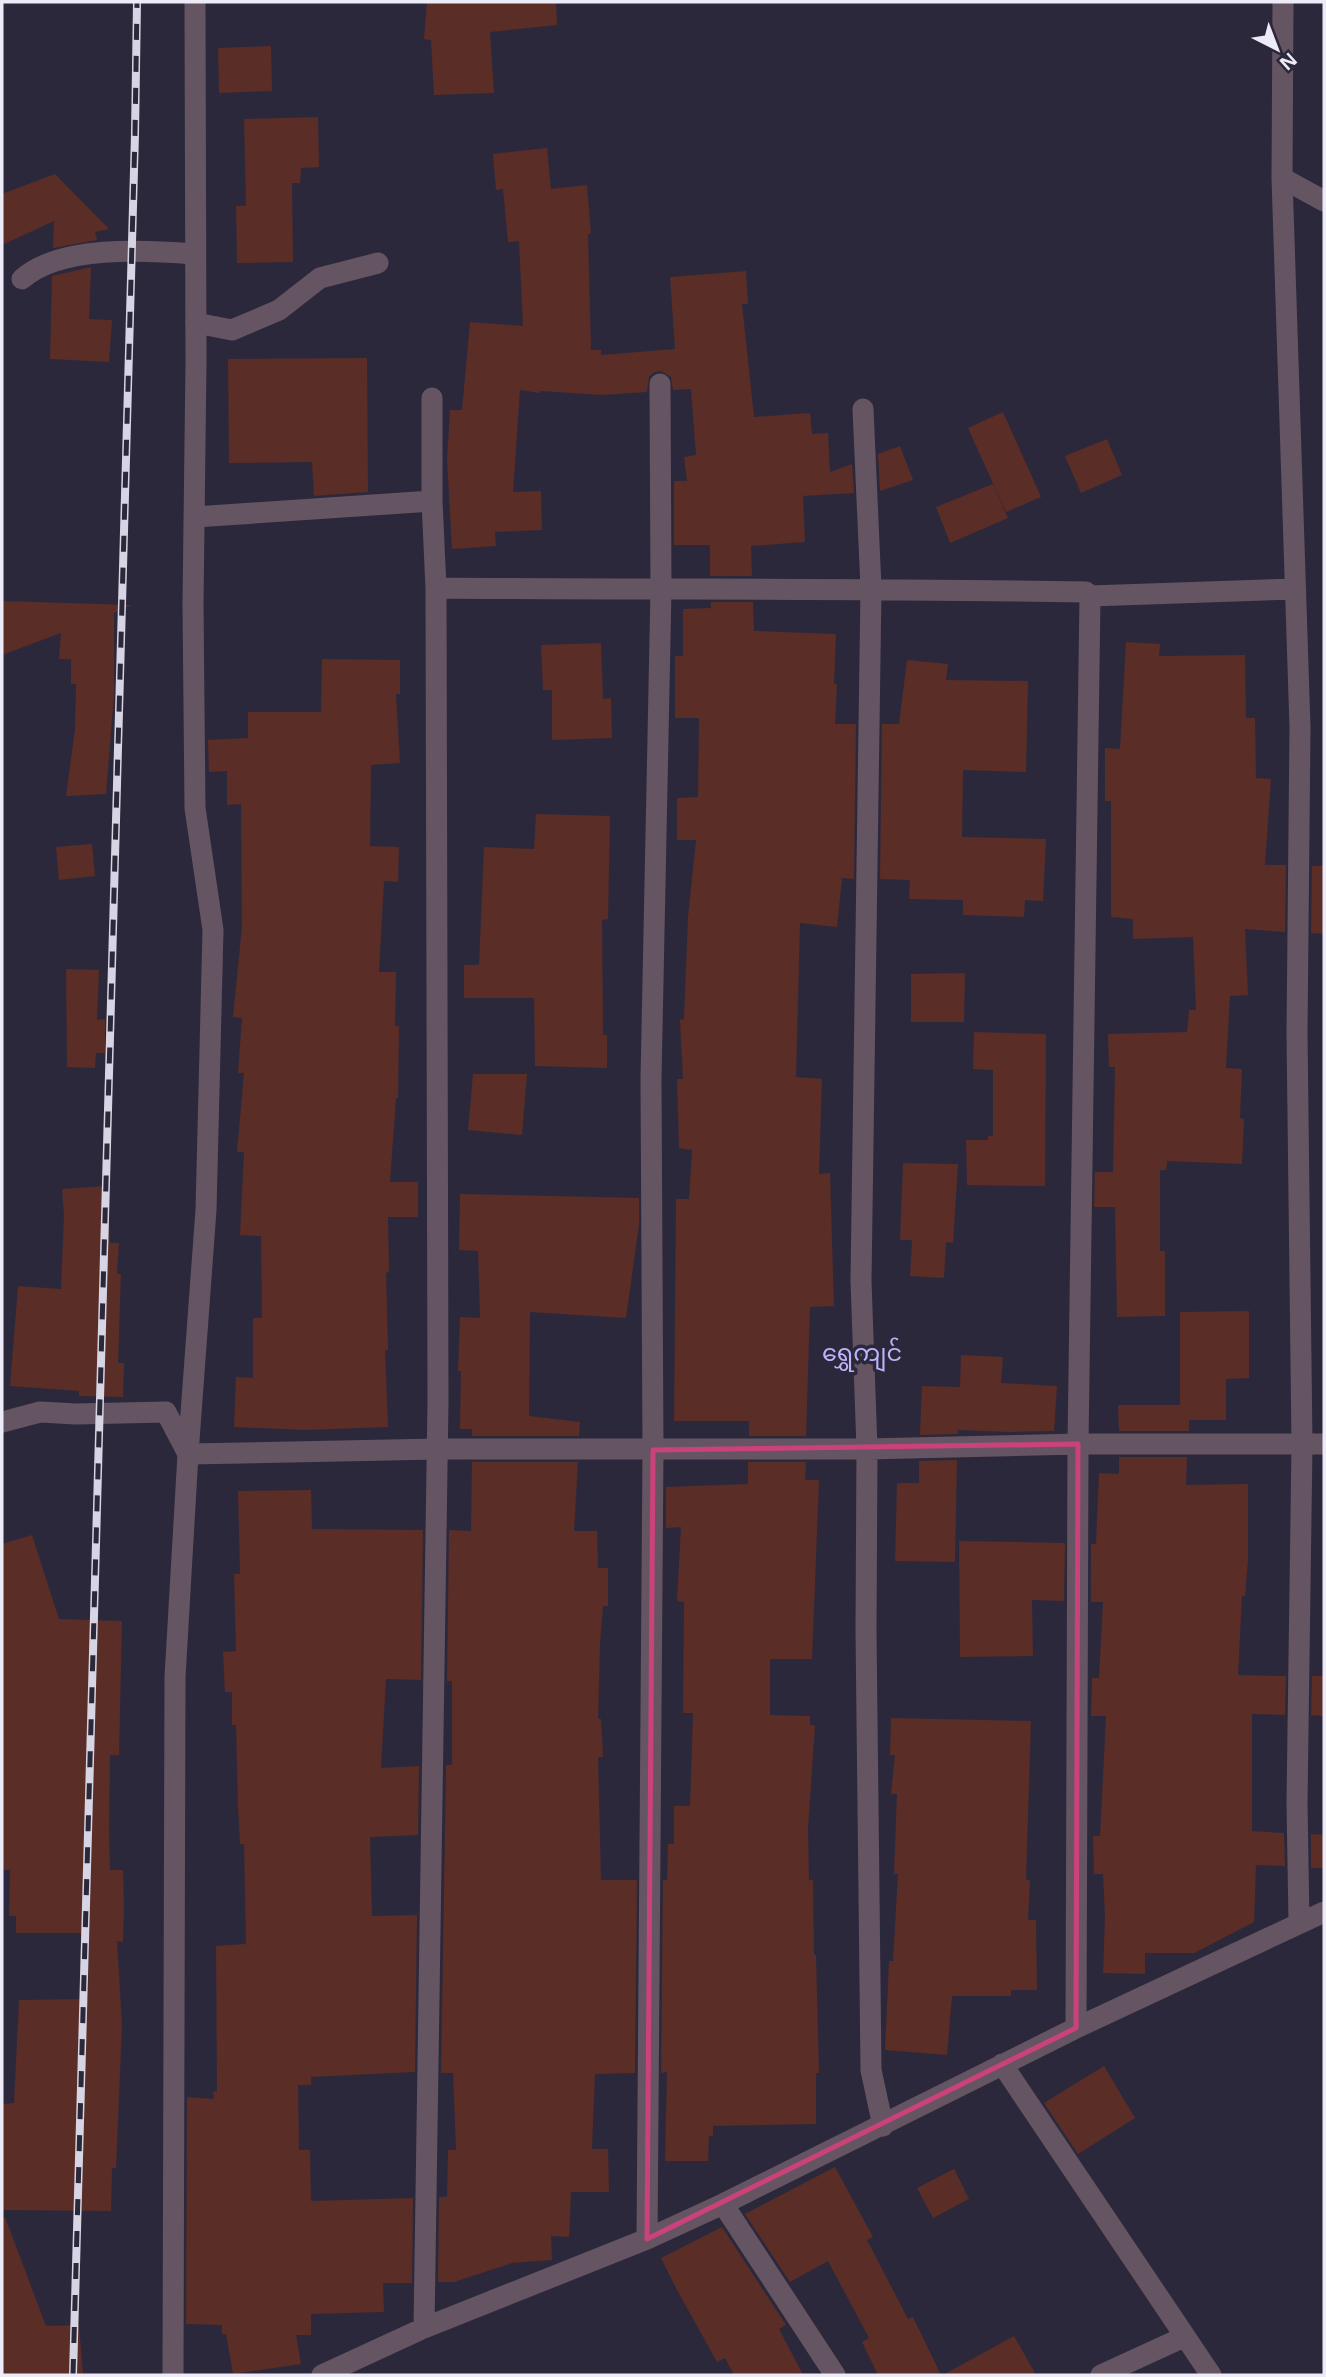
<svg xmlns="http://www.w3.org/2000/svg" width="1326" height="2377" font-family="'Noto Sans','Noto Sans Myanmar',sans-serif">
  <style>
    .building { fill: #5a2d27 }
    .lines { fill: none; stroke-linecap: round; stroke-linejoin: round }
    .minor { stroke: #655563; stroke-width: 21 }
    .tertiary { stroke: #655563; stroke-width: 21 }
    .rail-casing { stroke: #d7d5e3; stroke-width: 8 }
    .rail { stroke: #2c283c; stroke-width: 5; stroke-dasharray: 16; stroke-linecap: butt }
    .marked { fill: none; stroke: #cb427a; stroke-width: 5; stroke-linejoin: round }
    .labels { text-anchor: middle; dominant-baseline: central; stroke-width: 7; stroke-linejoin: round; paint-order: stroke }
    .quarter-label { font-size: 24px; fill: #bcb4fb; stroke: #2c283c }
  </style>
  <rect width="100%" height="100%" fill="#2c283c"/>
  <path class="building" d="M 427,2 L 556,2 L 557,25 L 490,32 L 494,93 L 434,95 L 431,40 L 424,39 Z
    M 271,46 L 272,91 L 219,93 L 218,48 Z
    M 318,117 L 319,167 L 301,168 L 300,183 L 292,183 L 293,262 L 237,263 L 236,206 L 246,206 L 244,119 Z
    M 547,148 L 551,189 L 587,185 L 591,233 L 588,234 L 591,350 L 601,350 L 601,355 L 675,349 L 670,277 L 746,271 L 748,304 L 742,304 L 754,417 L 810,413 L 812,434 L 828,433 L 830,472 L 852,464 L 854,493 L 803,496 L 805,542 L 751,546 L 752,576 L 710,576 L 710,545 L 674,545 L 674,481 L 687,481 L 684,457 L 696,455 L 691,389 L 673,390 L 671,377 L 661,371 L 654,372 L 649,377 L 647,392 L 603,395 L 540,391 L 540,393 L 520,390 L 513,492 L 541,491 L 542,530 L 495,532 L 496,546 L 452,549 L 447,459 L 450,410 L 462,410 L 470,322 L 523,326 L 519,241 L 508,242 L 503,189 L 496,190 L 493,154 Z
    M 55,174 L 109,229 L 95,232 L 97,240 L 53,248 L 54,221 L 2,245 L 2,194 Z
    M 91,267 L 89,319 L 112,320 L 109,362 L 50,359 L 52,276 Z
    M 367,358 L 368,492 L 314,496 L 312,462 L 229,463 L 228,359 Z
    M 1003,412 L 1041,497 L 1006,512 L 968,428 Z
    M 1107,439 L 1122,475 L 1081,493 L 1065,456 Z
    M 900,446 L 913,480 L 880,491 L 878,454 Z
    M 993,484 L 1008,518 L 950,543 L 936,507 Z
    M 2,601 L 132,605 L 114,613 L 114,695 L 106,794 L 66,796 L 75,729 L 76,684 L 71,684 L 71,659 L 59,659 L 61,633 L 2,655 Z
    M 711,602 L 753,602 L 754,631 L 836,634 L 834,684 L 837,684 L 835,724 L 856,724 L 854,879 L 842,878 L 837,927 L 800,923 L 796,1077 L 822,1079 L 819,1174 L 830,1173 L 834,1306 L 810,1307 L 806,1436 L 749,1436 L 749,1421 L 674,1421 L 676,1199 L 689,1199 L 692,1150 L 679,1148 L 677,1079 L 683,1079 L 680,1020 L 684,1019 L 688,917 L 696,840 L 677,840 L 677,798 L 698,797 L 699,718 L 675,718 L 675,656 L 683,656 L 683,609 L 711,608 Z
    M 1126,642 L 1160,644 L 1159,656 L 1245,655 L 1246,718 L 1255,718 L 1256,778 L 1271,779 L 1265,865 L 1286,865 L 1285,932 L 1245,929 L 1248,995 L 1230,996 L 1226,1068 L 1242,1069 L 1240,1118 L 1244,1119 L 1242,1164 L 1167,1161 L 1166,1170 L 1160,1170 L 1160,1251 L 1165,1251 L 1165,1316 L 1117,1317 L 1115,1207 L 1094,1207 L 1095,1172 L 1113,1172 L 1115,1067 L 1109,1067 L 1108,1034 L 1187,1032 L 1189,1010 L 1196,1010 L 1193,937 L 1133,939 L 1133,919 L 1111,917 L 1111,801 L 1105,801 L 1105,748 L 1120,749 Z
    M 601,643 L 603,699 L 611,698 L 612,738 L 552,740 L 552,690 L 543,690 L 541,645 Z
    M 322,659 L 400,660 L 400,694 L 396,694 L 400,763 L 371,765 L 370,846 L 399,847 L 398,882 L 384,881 L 379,972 L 396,972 L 395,1026 L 399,1026 L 398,1098 L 396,1098 L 390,1182 L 418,1182 L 418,1217 L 388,1217 L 389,1272 L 386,1273 L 388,1350 L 385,1350 L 388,1427 L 305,1430 L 234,1427 L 236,1377 L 253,1378 L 253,1318 L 262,1318 L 261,1236 L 240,1235 L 244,1152 L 237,1152 L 244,1073 L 238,1073 L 242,1018 L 233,1017 L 242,926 L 241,804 L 227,805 L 227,771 L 209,772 L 208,740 L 248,738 L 248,712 L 321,712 Z
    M 907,660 L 948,664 L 946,680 L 1028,681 L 1026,772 L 963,770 L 962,837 L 1046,839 L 1043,901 L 1025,900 L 1024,917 L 963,915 L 963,900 L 909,899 L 910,880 L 880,879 L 882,724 L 899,724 Z
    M 536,814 L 610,816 L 608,919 L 602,920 L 603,1035 L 607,1035 L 607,1068 L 535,1066 L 534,998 L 464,998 L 464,965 L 479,965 L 484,847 L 534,849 Z
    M 92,844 L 95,876 L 59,880 L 56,847 Z
    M 1312,866 L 1324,866 L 1324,934 L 1311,933 Z
    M 66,969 L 99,970 L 97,1020 L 105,1019 L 105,1053 L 96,1053 L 95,1068 L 67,1067 Z
    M 965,973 L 964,1022 L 911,1022 L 911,974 Z
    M 974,1032 L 1046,1034 L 1045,1186 L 967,1185 L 966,1140 L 988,1140 L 988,1136 L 993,1136 L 993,1070 L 973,1069 Z
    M 473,1074 L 527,1074 L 522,1135 L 468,1130 Z
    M 903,1163 L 958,1164 L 953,1243 L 946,1242 L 944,1278 L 910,1276 L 912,1240 L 900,1240 Z
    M 107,1186 L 110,1243 L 119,1243 L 117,1274 L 121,1274 L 118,1363 L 124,1363 L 123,1397 L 79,1396 L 79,1391 L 10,1386 L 18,1286 L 61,1289 L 64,1216 L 62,1189 Z
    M 460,1194 L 639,1198 L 639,1225 L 626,1318 L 530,1312 L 529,1416 L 580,1422 L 579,1436 L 472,1436 L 472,1429 L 460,1429 L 461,1371 L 458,1371 L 460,1317 L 480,1318 L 478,1251 L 459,1250 Z
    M 1249,1311 L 1249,1378 L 1226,1379 L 1226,1420 L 1189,1420 L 1189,1431 L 1119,1431 L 1118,1405 L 1180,1405 L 1180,1312 Z
    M 961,1355 L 1003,1357 L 1001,1383 L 1057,1386 L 1054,1431 L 1009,1432 L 958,1430 L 958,1434 L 920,1435 L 922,1386 L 960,1387 Z
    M 1119,1457 L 1187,1457 L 1186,1485 L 1248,1484 L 1248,1560 L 1245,1596 L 1242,1596 L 1238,1675 L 1286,1676 L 1285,1715 L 1252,1714 L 1252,1831 L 1284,1833 L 1285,1866 L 1256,1865 L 1254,1922 L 1194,1953 L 1145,1953 L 1145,1974 L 1103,1973 L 1105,1916 L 1103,1874 L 1094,1874 L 1093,1836 L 1100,1836 L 1106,1716 L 1091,1716 L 1092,1678 L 1099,1678 L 1103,1602 L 1091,1602 L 1091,1544 L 1096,1544 L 1099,1473 L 1119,1474 Z
    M 957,1460 L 955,1562 L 895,1561 L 897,1483 L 919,1483 L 919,1461 Z
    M 472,1462 L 578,1462 L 574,1531 L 597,1531 L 598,1568 L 608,1568 L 608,1606 L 603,1606 L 600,1644 L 598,1719 L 601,1719 L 603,1757 L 598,1757 L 601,1880 L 637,1880 L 635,2073 L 595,2074 L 592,2149 L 608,2149 L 609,2192 L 571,2192 L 569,2237 L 551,2236 L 552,2260 L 512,2263 L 454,2282 L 438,2282 L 439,2197 L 447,2197 L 448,2150 L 456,2150 L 453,2073 L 441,2073 L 446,1765 L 452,1765 L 452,1681 L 447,1681 L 449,1530 L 471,1531 Z
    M 748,1462 L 806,1462 L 805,1480 L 819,1480 L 812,1659 L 770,1659 L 770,1715 L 810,1716 L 810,1725 L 815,1726 L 808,1828 L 809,1880 L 813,1880 L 814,1955 L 816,1955 L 819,2073 L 816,2073 L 816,2124 L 713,2126 L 713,2136 L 709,2136 L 708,2161 L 665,2161 L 667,2072 L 661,2073 L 663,1880 L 667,1880 L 668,1844 L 674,1844 L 674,1806 L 690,1806 L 693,1713 L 683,1713 L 684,1602 L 677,1601 L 681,1527 L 666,1528 L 666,1487 L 748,1484 Z
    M 311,1490 L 312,1529 L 423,1530 L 421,1680 L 386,1679 L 381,1768 L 419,1766 L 418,1835 L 370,1837 L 372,1916 L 417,1915 L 415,2072 L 311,2077 L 311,2085 L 298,2085 L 299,2150 L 310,2150 L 311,2201 L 413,2198 L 412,2283 L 383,2283 L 384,2312 L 311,2314 L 311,2335 L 296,2335 L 301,2364 L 233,2374 L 226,2334 L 222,2334 L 222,2325 L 186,2324 L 187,2097 L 214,2099 L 213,2092 L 217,2091 L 216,1946 L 246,1944 L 244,1844 L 240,1844 L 238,1807 L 236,1725 L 232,1725 L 232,1692 L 225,1692 L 223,1652 L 236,1651 L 234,1574 L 240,1574 L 238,1491 Z
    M 32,1535 L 59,1619 L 122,1621 L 119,1755 L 110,1755 L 109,1831 L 110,1870 L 123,1870 L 124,1904 L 123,1942 L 117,1941 L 122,2025 L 116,2168 L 112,2168 L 111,2211 L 2,2210 L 2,2104 L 14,2103 L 19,2000 L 88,1999 L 89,1933 L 16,1933 L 16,1916 L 9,1916 L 10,1870 L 2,1870 L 2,1544 Z
    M 959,1541 L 1065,1543 L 1064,1601 L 1032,1600 L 1033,1656 L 960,1657 Z
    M 1312,1676 L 1324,1676 L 1324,1716 L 1311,1715 Z
    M 891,1718 L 1031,1721 L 1026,1880 L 1030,1880 L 1028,1920 L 1036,1920 L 1037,1990 L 1011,1990 L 1011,1996 L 952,1996 L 947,2055 L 885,2050 L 889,1961 L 893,1961 L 898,1874 L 894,1874 L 897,1794 L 891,1794 L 895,1755 L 890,1755 Z
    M 1311,1834 L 1324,1835 L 1324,1868 L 1311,1868 Z
    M 1104,2066 L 1135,2118 L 1078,2154 L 1044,2103 Z
    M 835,2167 L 873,2237 L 867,2240 L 908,2319 L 913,2317 L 941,2375 L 878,2375 L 862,2342 L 869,2338 L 828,2261 L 790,2282 L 745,2214 Z
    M 954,2169 L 969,2199 L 933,2218 L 917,2188 Z
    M 5,2217 L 46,2326 L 79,2325 L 83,2375 L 2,2375 L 2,2218 Z
    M 722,2227 L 786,2325 L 779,2329 L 803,2375 L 734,2375 L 725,2358 L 717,2362 L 677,2290 L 661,2258 Z
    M 1014,2336 L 1036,2375 L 943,2375 Z"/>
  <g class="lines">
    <path class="minor" d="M 1283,2 L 1282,178 L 1300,727 L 1297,1033 L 1302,1444 L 1297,1803 L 1299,1922
      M 1282,178 L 1324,201
      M 22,279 C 60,245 145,250 194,254
      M 196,323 L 232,330 L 279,310 L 320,278 L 378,263
      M 863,409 L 871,588 L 861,1281 L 867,1449 L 866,1630 L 871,2070 L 883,2126
      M 195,517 L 432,501
      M 436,588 C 653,590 869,588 1086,592 L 1090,596 L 1295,589
      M 2,1422 L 40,1412 L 76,1414 L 166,1412 L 188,1454 L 438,1449 L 867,1449 L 1078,1444 L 1324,1444
      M 1076,2028 L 1078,1444 L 1090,596
      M 1002,2064 L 1211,2375
      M 723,2204 L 835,2375
      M 647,2239 L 653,1450 L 651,1079 L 661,590 L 660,384
      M 424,2328 L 438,1402 L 436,588 L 432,501 L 432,398
      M 322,2375 L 424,2328 L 647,2239 L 723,2204 L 1076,2028 L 1324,1912
      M 1101,2375 L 1184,2337"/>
    <path class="tertiary" d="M 173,2375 L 175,1677 L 188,1454 L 206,1210 L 213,930 L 195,808 L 193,604 L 196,363 L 195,2"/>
    <defs>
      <path id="rail" d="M 73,2375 L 135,134 L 137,2"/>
    </defs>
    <use href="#rail" class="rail-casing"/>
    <use href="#rail" class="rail"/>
  </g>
  <path class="marked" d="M 1078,1444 L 1076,2028 L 647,2239 L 653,1450 Z"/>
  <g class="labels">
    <g class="quarter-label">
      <text x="862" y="1351">ရွှေကျင်</text>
    </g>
  </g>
  <rect width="1326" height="2377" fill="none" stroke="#edebf8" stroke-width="7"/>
  <g transform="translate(1277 49) rotate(138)" stroke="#2c283c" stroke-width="5" paint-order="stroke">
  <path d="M0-5L12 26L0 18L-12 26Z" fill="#edebf8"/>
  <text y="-10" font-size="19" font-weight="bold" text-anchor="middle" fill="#edebf8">N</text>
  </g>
</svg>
